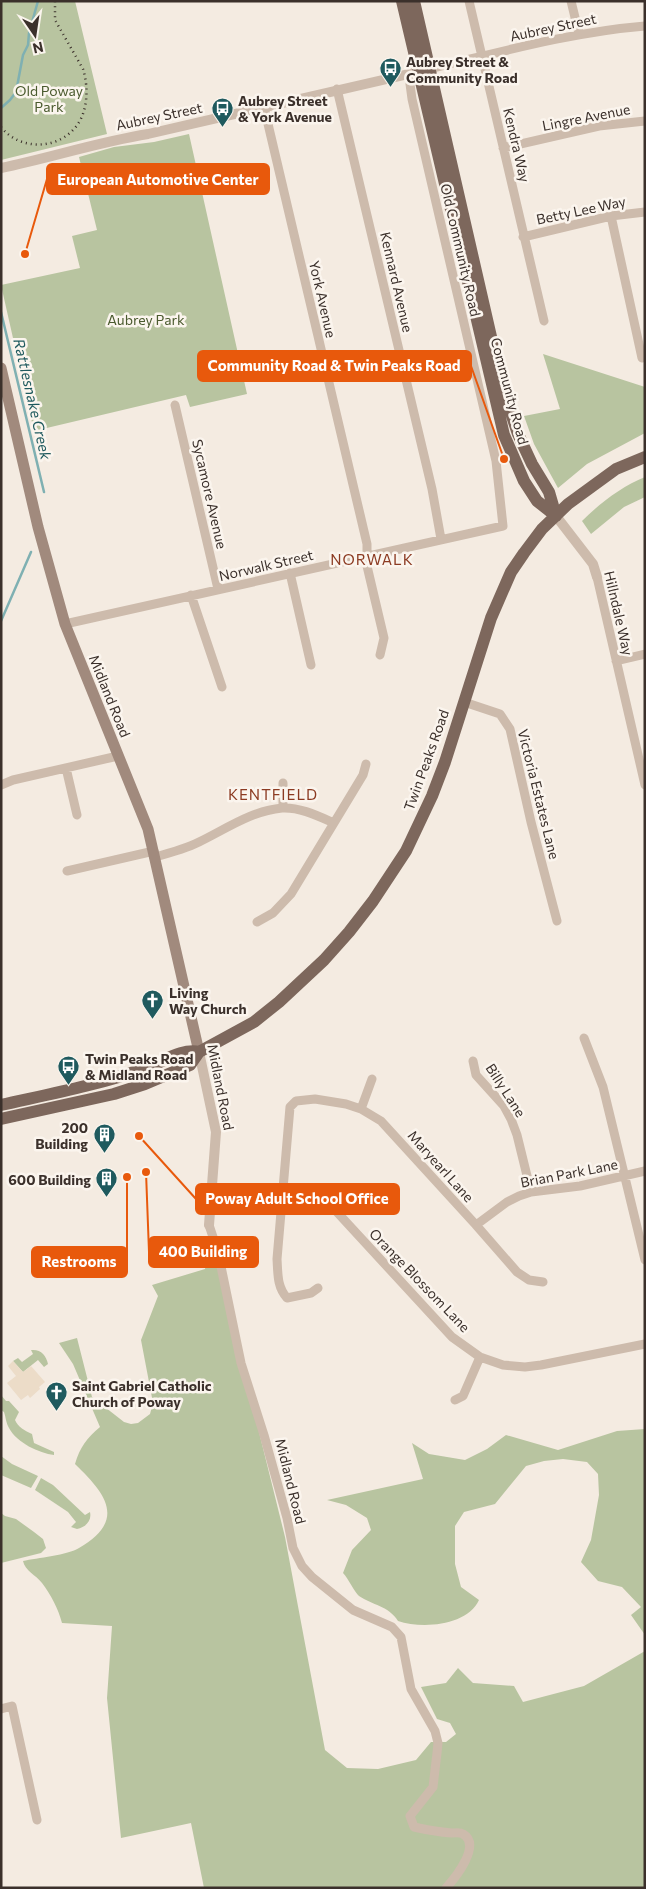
<svg xmlns="http://www.w3.org/2000/svg" width="646" height="1889" font-family="Commissioner,sans-serif">
  <style>
    .green { fill: #b8c4a0 }
    .plaza { fill: #ecdcc8 }
    .lines { fill: none; stroke-linecap: round; stroke-linejoin: round }
    .stream { stroke: #7fb0b2; stroke-width: 2.5 }
    .minor { stroke: #cdbbac; stroke-width: 9 }
    .tertiary { stroke: #cdbbac; stroke-width: 10 }
    .secondary { stroke: #a18a7d; stroke-width: 11 }
    .primary { stroke: #7d675c; stroke-width: 12 }
    .rail { stroke: #3b302b; stroke-width: 2.5; stroke-dasharray: 1 4; stroke-linecap: butt }
    .labels { text-anchor: middle; dominant-baseline: central; stroke-width: 5; stroke-linejoin: round; paint-order: stroke }
    .street-label { font-size: 14px; fill: #3b302b; stroke: #fbf5ee }
    .poi-label { font-size: 14px; font-weight: bold; fill: #3b302b; stroke: #fbf5ee; text-anchor: start }
    .park-label { font-size: 14px; fill: #4a5a2e; stroke: #fbf5ee }
    .water-label { font-size: 15px; font-style: italic; fill: #1f5a5e; stroke: #fbf5ee }
    .neighbourhood-label { font-size: 15px; letter-spacing: 1px; fill: #8c3b22; stroke: #fbf5ee }
    .leader { fill: none; stroke: #e8590c; stroke-width: 2 }
    .callout-dot { fill: #e8590c; stroke: #fbf5ee; stroke-width: 2 }
    .callout { fill: #e8590c; stroke: #e8590c; stroke-width: 2 }
    .callout-label { font-size: 15px; text-anchor: middle; font-weight: bold; fill: #fff }
  </style>
  <rect width="100%" height="100%" fill="#f4ebe1"/>
  <path class="green" d="M 1,1 L 75,1 L 107,134 L 1,160 Z
    M 189,134 L 247,394 L 190,407 L 186,395 L 34,431 L 1,285 L 80,268 L 72,236 L 97,230 L 79,157 L 114,147 L 154,142 Z
    M 543,354 L 645,387 L 645,433 L 587,464 L 558,488 L 534,444 L 524,416 L 560,409 Z
    M 645,477 L 645,497 L 624,507 L 591,534 L 582,521 C 599,504 622,486 645,477 Z
    M 211,1238 L 285,1537 L 325,1750 L 347,1768 L 378,1769 L 416,1760 L 431,1742 L 446,1742 L 456,1734 L 450,1723 L 437,1719 L 421,1687 L 446,1683 L 458,1668 L 473,1683 L 514,1686 L 523,1702 L 584,1686 L 645,1651 L 645,1888 L 204,1888 L 191,1823 L 121,1838 L 107,1698 L 112,1626 L 62,1623 C 58,1608 51,1595 42,1583 C 36,1575 25,1571 23,1561 C 37,1558 68,1555 79,1548 C 127,1520 106,1494 75,1464 C 80,1447 87,1438 100,1427 L 73,1364 L 59,1343 L 77,1338 L 92,1397 L 124,1422 L 131,1424 L 138,1423 L 150,1414 L 153,1403 L 141,1340 L 158,1296 L 152,1285 L 205,1269 Z
    M 31,1350 C 41,1349 46,1355 48,1364 L 44,1367 L 38,1360 L 23,1372 L 13,1361 L 18,1358 L 22,1362 L 33,1354 Z
    M 1,1395 L 6,1401 L 9,1401 L 19,1412 L 15,1420 C 18,1427 25,1431 32,1434 L 34,1443 L 54,1452 L 54,1455 C 39,1453 17,1443 9,1428 C 6,1423 6,1418 4,1412 L 1,1410 Z
    M 645,1429 L 645,1635 L 631,1615 L 641,1607 L 622,1587 L 598,1581 L 581,1562 L 591,1540 L 599,1495 L 598,1474 L 587,1462 L 563,1459 L 544,1461 L 526,1466 L 495,1504 L 464,1512 L 455,1526 L 455,1564 L 461,1587 L 479,1600 C 467,1626 422,1629 398,1621 C 389,1606 372,1605 359,1596 C 355,1593 348,1578 343,1573 L 352,1550 L 371,1530 L 367,1518 L 346,1505 L 327,1500 L 423,1479 L 412,1443 L 429,1454 L 465,1460 L 487,1449 L 506,1435 L 558,1450 L 617,1431 Z
    M 1,1456 L 12,1464 L 38,1476 L 31,1488 L 1,1475 Z
    M 41,1478 L 53,1485 L 85,1515 L 90,1512 C 92,1521 86,1527 77,1529 L 71,1527 L 76,1522 L 68,1512 L 35,1490 Z
    M 1,1513 L 5,1516 L 16,1519 L 34,1532 L 43,1539 L 46,1548 L 41,1553 L 1,1563 Z"/>
  <path class="plaza" d="M 13,1361 L 23,1372 L 31,1366 L 45,1382 L 39,1387 L 40,1389 L 30,1398 L 28,1395 L 21,1400 L 7,1383 L 16,1376 L 8,1366 Z"/>
  <g class="lines">
    <path class="stream" d="M 1,108 L 10,100 L 16,92 L 23,55 L 28,45 L 29,33 L 38,1
      M 1,312 L 44,492
      M 1,621 L 31,552"/>
    <path class="minor" d="M 469,1 L 544,321
      M 571,1 L 579,34
      M 429,69 C 501,52 572,32 645,26
      M 337,89 L 432,489 L 441,539
      M 264,107 L 367,544 L 367,566 L 384,638 L 380,655
      M 503,148 L 599,126 L 645,121
      M 611,216 L 642,358
      M 523,237 L 611,216 L 645,212
      M 175,405 L 218,589
      M 290,573 L 311,665
      M 597,577 L 645,785
      M 191,595 L 222,687
      M 65,624 L 503,526 L 496,461 L 412,99 L 410,84 L 419,71
      M 616,661 L 645,654
      M 464,702 L 500,714 L 510,729 L 531,822 L 557,921
      M 66,768 L 77,815
      M 283,783 L 283,808
      M 1,785 L 13,780 L 118,756
      M 155,857 C 170,853 185,849 199,842 C 226,829 251,811 282,808 C 300,807 318,816 334,823
      M 67,871 L 154,851
      M 257,922 L 273,913 L 291,894 L 363,775 L 366,764
      M 584,1038 L 603,1087 L 645,1260
      M 473,1061 L 476,1075 L 504,1106 L 511,1119 L 517,1135 L 531,1192
      M 361,1109 L 372,1079
      M 212,1187 L 304,1196 L 319,1200 L 336,1211 L 452,1337 L 480,1357 L 503,1365 L 525,1367 L 541,1365 L 645,1344
      M 209,1225 L 218,1252 L 241,1363 L 264,1435 L 287,1518 L 293,1548 L 302,1566 L 312,1577 L 353,1610 L 392,1627 L 401,1637 L 411,1689 L 435,1731 L 438,1743 L 437,1753 L 433,1787 L 410,1816 L 414,1827 C 427,1830 439,1832 452,1833 C 456,1833 460,1832 463,1834 C 482,1845 455,1878 446,1888
      M 476,1225 L 507,1202 L 519,1196 L 531,1192 L 580,1186 L 645,1171
      M 318,1288 L 311,1293 L 287,1298 C 277,1287 278,1274 277,1259 L 290,1107 L 296,1101 L 315,1099 L 346,1104 L 361,1109 L 381,1121 L 476,1225 L 517,1272 L 529,1280 L 543,1282
      M 455,1400 L 463,1396 L 480,1357
      M 1,1709 L 12,1706 L 37,1820"/>
    <path class="tertiary" d="M 1,168 C 50,158 98,142 148,134 L 426,70
      M 556,516 L 593,564 L 597,577
      M 199,1052 L 216,1132 L 209,1225"/>
    <path class="secondary" d="M 1,368 L 38,527 L 65,624 L 148,829 L 199,1052"/>
    <path class="primary" d="M 402,1 L 504,435 L 524,481 L 537,501 L 556,516
      M 414,1 L 503,389 L 518,434 L 532,464 L 549,492 L 556,516
      M 1,1105 C 50,1094 98,1085 146,1068 C 163,1062 182,1048 199,1052
      M 1,1119 L 114,1094 L 145,1084 L 190,1065 L 199,1052 L 254,1022 L 279,1002 L 324,960 L 349,932 L 373,901 L 406,851 L 432,796 L 445,762 L 491,618 L 511,572 L 524,553 L 542,529 L 568,504 L 616,469 L 645,457"/>
    <path class="rail" d="M 1,127 C 19,150 55,150 74,129 C 88,114 89,88 83,69 L 55,20 L 55,1"/>
  </g>
  <defs>
    <symbol id="bus-pin" viewBox="-11 -11 22 30"><path d="M0 17L-7.5 6A9.5 9.5 0 1 1 7.5 6Z" fill="#1f5a5e" stroke="#fbf5ee"/><path d="M-5-6H5V4H4V6H2V4H-2V6H-4V4H-5ZM-3.5-4V0h7V-4ZM-3.5 1.2v1.5H-2V1.2ZM2 1.2v1.5H3.5V1.2Z" fill="#fff"/></symbol>
    <symbol id="church-pin" viewBox="-11 -11 22 30"><path d="M0 17L-7.5 6A9.5 9.5 0 1 1 7.5 6Z" fill="#1f5a5e" stroke="#fbf5ee"/><path d="M-1.2-6h2.4v3.5h3.3v2.4h-3.3V6h-2.4V-.1h-3.3v-2.4h3.3Z" fill="#fff"/></symbol>
    <symbol id="building-pin" viewBox="-11 -11 22 30"><path d="M0 17L-7.5 6A9.5 9.5 0 1 1 7.5 6Z" fill="#1f5a5e" stroke="#fbf5ee"/><path d="M-4-6H4V6H1V3H-1V6H-4ZM-2.5-4.3h1.7v1.8h-1.7ZM.8-4.3h1.7v1.8H.8ZM-2.5-1h1.7V.8h-1.7ZM.8-1h1.7V.8H.8Z" fill="#fff"/></symbol>
  </defs>
  <g fill-rule="evenodd">
    <use href="#bus-pin" x="378" y="56" width="25" height="34"/>
    <use href="#bus-pin" x="210" y="96" width="25" height="34"/>
    <use href="#church-pin" x="140" y="988" width="25" height="34"/>
    <use href="#bus-pin" x="56" y="1054" width="25" height="34"/>
    <use href="#building-pin" x="92" y="1122" width="25" height="34"/>
    <use href="#building-pin" x="94" y="1166" width="25" height="34"/>
    <use href="#church-pin" x="44" y="1380" width="25" height="34"/>
  </g>
  <g class="labels">
    <g class="street-label">
      <text transform="translate(553 27) rotate(-12)">Aubrey Street</text>
      <text transform="translate(159 116) rotate(-12)">Aubrey Street</text>
      <text transform="translate(586 117) rotate(-11)">Lingre Avenue</text>
      <text transform="translate(517 145) rotate(77)">Kendra Way</text>
      <text transform="translate(581 210) rotate(-12)">Betty Lee Way</text>
      <text transform="translate(461 250) rotate(77)">Old Community Road</text>
      <text transform="translate(397 282) rotate(77)">Kennard Avenue</text>
      <text transform="translate(323 299) rotate(77)">York Avenue</text>
      <text transform="translate(510 391) rotate(75)">Community Road</text>
      <text transform="translate(210 494) rotate(77)">Sycamore Avenue</text>
      <text transform="translate(266 565) rotate(-13)">Norwalk Street</text>
      <text transform="translate(619 613) rotate(77)">Hillndale Way</text>
      <text transform="translate(110 696) rotate(68)">Midland Road</text>
      <text transform="translate(426 760) rotate(-70)">Twin Peaks Road</text>
      <text transform="translate(539 794) rotate(76)">Victoria Estates Lane</text>
      <text transform="translate(221 1087) rotate(79)">Midland Road</text>
      <text transform="translate(506 1090) rotate(57)">Billy Lane</text>
      <text transform="translate(441 1166) rotate(48)">Maryearl Lane</text>
      <text transform="translate(569 1173) rotate(-11)">Brian Park Lane</text>
      <text transform="translate(420 1280) rotate(46)">Orange Blossom Lane</text>
      <text transform="translate(291 1481) rotate(76)">Midland Road</text>
    </g>
    <g class="poi-label">
      <text x="406" y="61">Aubrey Street &amp;<tspan x="406" dy="16">Community Road</tspan></text>
      <text x="238" y="100">Aubrey Street<tspan x="238" dy="16">&amp; York Avenue</tspan></text>
      <text x="169" y="992">Living<tspan x="169" dy="16">Way Church</tspan></text>
      <text x="85" y="1058">Twin Peaks Road<tspan x="85" dy="16">&amp; Midland Road</tspan></text>
      <text x="88" y="1127" text-anchor="end">200<tspan x="88" dy="16">Building</tspan></text>
      <text x="91" y="1179" text-anchor="end">600 Building</text>
      <text x="72" y="1385">Saint Gabriel Catholic<tspan x="72" dy="16">Church of Poway</tspan></text>
    </g>
    <g class="park-label">
      <text x="49" y="90">Old Poway<tspan x="49" dy="16">Park</tspan></text>
      <text x="146" y="319">Aubrey Park</text>
    </g>
    <g class="water-label">
      <text transform="translate(33 399) rotate(77)">Rattlesnake Creek</text>
    </g>
    <g class="neighbourhood-label">
      <text x="372" y="559">NORWALK</text>
      <text x="273" y="794">KENTFIELD</text>
    </g>
  </g>
  <path class="leader" d="M25 254L47 179M504 459L471 366M139 1136L196 1199M146 1172L149 1252M127 1177L127 1262"/>
  <g class="callout-dot">
    <circle cx="25" cy="254" r="5"/>
    <circle cx="504" cy="459" r="5"/>
    <circle cx="139" cy="1136" r="5"/>
    <circle cx="146" cy="1172" r="5"/>
    <circle cx="127" cy="1177" r="5"/>
  </g>
  <g class="callout">
    <rect x="47" y="164" width="222" height="30" rx="5"/>
    <rect x="198" y="351" width="273" height="30" rx="5"/>
    <rect x="196" y="1184" width="203" height="30" rx="5"/>
    <rect x="149" y="1237" width="109" height="30" rx="5"/>
    <rect x="32" y="1247" width="95" height="30" rx="5"/>
  </g>
  <g class="callout-label">
    <text x="158" y="185">European Automotive Center</text>
    <text x="334" y="371">Community Road &amp; Twin Peaks Road</text>
    <text x="297" y="1204">Poway Adult School Office</text>
    <text x="203" y="1257">400 Building</text>
    <text x="79" y="1267">Restrooms</text>
  </g>
  <rect width="646" height="1889" fill="none" stroke="#3b302b" stroke-width="5"/>
  <g transform="translate(35 35) rotate(167)" stroke="#fbf5ee" stroke-width="4" paint-order="stroke">
  <path d="M0-4L9 19L0 12L-9 19Z" fill="#3b302b"/>
  <text y="-8" font-size="14" font-weight="bold" text-anchor="middle" fill="#3b302b">N</text>
  </g>
</svg>
